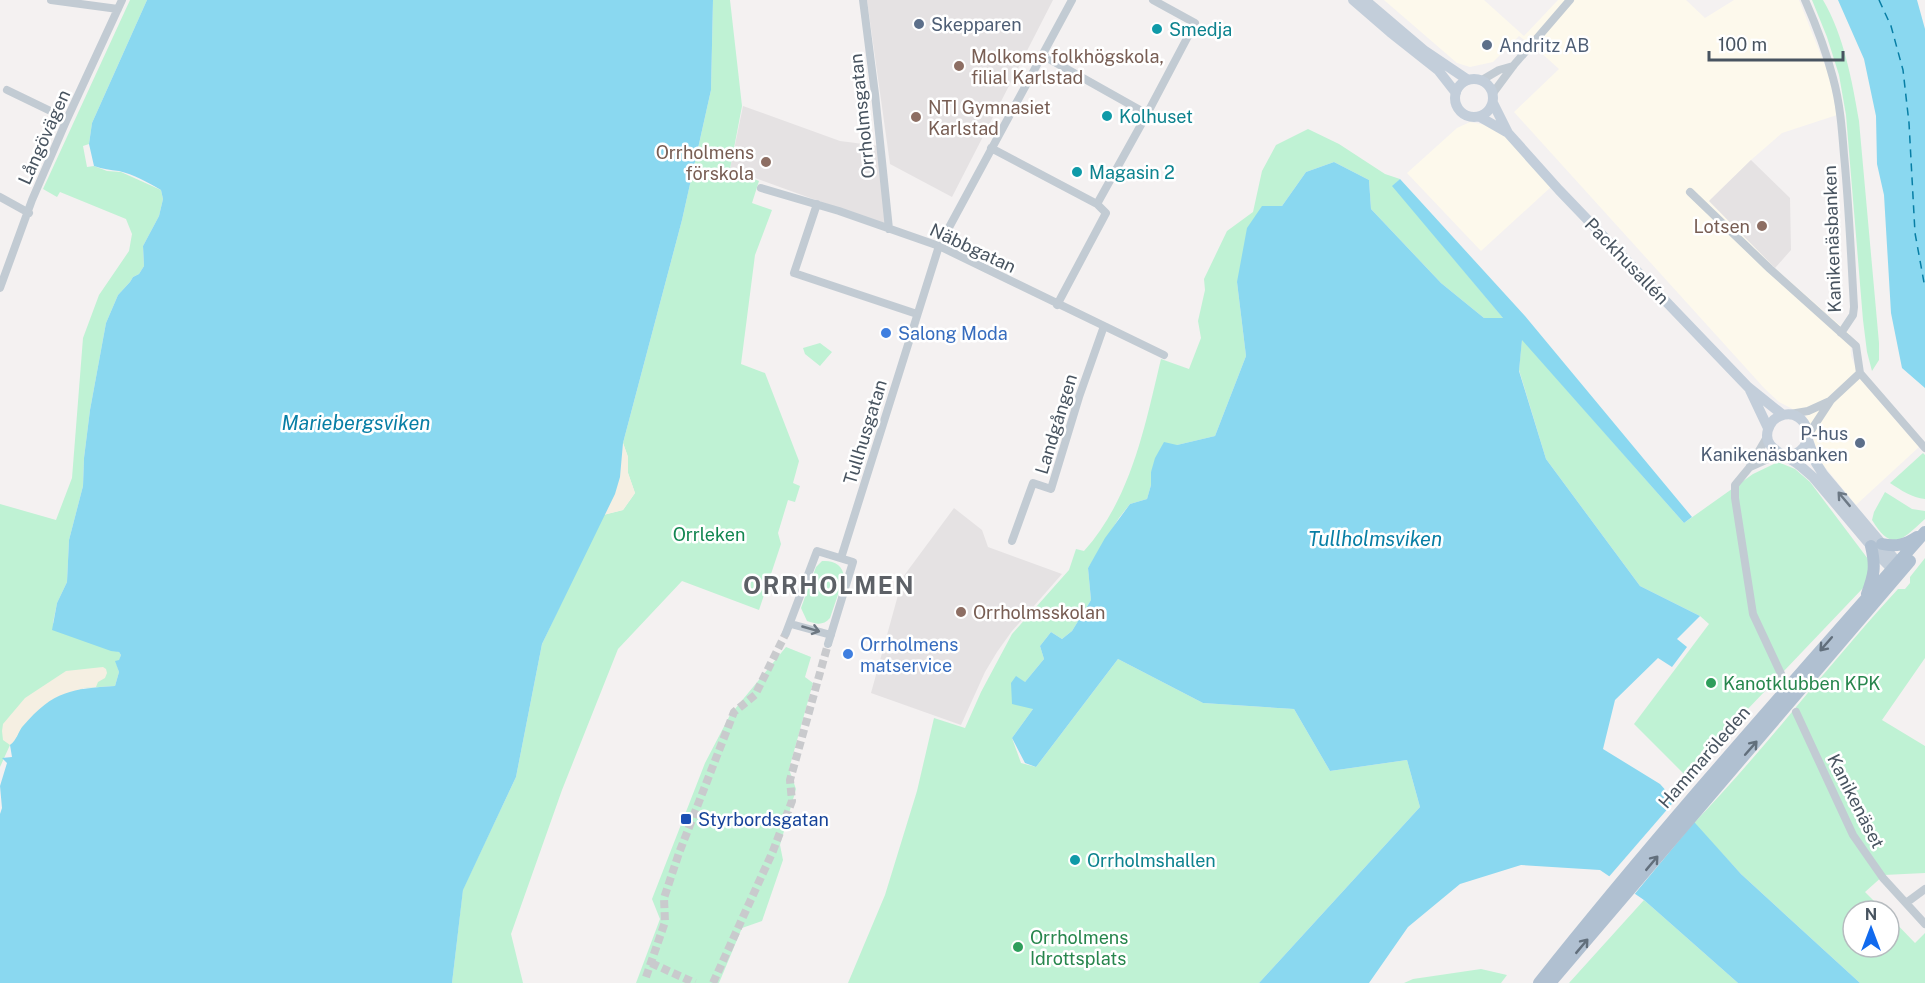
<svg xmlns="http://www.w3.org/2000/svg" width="1925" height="983" font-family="'Public Sans',sans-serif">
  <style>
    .commercial { fill: #fdf9ec }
    .education { fill: #e5e2e3 }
    .green { fill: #bff2d4 }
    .sand { fill: #f5efe2 }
    .water { fill: #8ad8f0 }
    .pier { fill: #f4f1f1 }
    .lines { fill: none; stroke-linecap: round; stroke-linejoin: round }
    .ferry { stroke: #077ea5; stroke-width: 1.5; stroke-dasharray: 8 6; stroke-linecap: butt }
    .street-tunnel { stroke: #c9cacd; stroke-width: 8; stroke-dasharray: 8 4; stroke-linecap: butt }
    .street { stroke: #c2cbd3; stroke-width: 8 }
    .secondary { stroke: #c3ceda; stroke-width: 10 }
    .primary { stroke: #b0c0d1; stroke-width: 12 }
    .oneway { stroke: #6d7985 }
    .oneway2 { stroke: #6d7882 }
    .oneway3 { stroke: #626f7c }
    .service-dot { fill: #5c6f8a; stroke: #fff; stroke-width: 2 }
    .culture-dot { fill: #0f9aa8; stroke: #fff; stroke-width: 2 }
    .education-dot { fill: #8d6e63; stroke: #fff; stroke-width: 2 }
    .shop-dot { fill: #3f7fe0; stroke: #fff; stroke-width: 2 }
    .leisure-dot { fill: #2e9e5b; stroke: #fff; stroke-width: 2 }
    .transit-dot { fill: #1a4fb4; stroke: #fff; stroke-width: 2 }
    .labels { text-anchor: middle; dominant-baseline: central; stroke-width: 5; stroke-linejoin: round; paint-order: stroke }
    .service-label { font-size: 18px; fill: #4e5e75; stroke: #fff; text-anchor: start }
    .culture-label { font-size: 18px; fill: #0d838f; stroke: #fff; text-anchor: start }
    .education-label { font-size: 18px; fill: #785e54; stroke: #fff; text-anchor: start }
    .street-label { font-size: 18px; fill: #485460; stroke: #fff }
    .shop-label { font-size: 18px; fill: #366cbe; stroke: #fff; text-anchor: start }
    .park-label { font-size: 18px; fill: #138751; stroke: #fff }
    .leisure-label { font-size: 18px; fill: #27864d; stroke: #fff; text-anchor: start }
    .transit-label { font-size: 18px; fill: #164399; stroke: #fff; text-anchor: start }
    .water-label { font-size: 20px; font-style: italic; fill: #077ea5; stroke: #fff }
    .district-label { font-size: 24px; font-weight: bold; letter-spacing: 1.5px; fill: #5d6167; stroke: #fff }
  </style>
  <rect width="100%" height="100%" fill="#f4f1f1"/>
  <path class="commercial" d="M 1384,0 L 1484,0 L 1524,36 L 1558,0 L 1686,0 L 1705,18 L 1734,0 L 1799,0 L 1830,78 L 1837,115 L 1782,133 L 1751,160 L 1709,201 L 1775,268 L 1850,334 L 1851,356 L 1861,380 L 1919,447 L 1856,505 L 1820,461 L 1806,416 L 1779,402 L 1765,389 L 1514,112 L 1559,69 L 1539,51 L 1519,36 L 1493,62 L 1470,67 L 1457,63 Z
    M 1470,122 L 1486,125 L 1506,136 L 1552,186 L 1481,251 L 1407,173 L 1457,128 Z"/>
  <path class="education" d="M 867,0 L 1053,0 L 952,197 L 890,164 Z
    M 743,106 L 840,141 L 879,146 L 887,226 L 730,169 Z
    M 1751,160 L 1790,198 L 1791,250 L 1775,268 L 1709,201 Z
    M 954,508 L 982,530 L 988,547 L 1062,574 L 1012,631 L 997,652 L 985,672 L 961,725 L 871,693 L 903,577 Z"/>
  <path class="green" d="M 130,0 L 147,0 L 92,123 L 89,144 L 83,146 L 87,167 L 94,166 L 107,171 L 121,172 L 161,190 L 163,199 L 159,216 L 143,246 L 144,266 L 139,274 L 133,277 L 130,282 L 118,295 L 106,323 L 90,410 L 84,458 L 83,486 L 69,540 L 67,582 L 57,603 L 53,623 L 119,652 L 121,655 L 119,661 L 116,662 L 119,672 L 115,686 L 83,688 L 10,745 L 0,767 L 0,504 L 56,520 L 72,478 L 83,338 L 99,295 L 129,251 L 132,234 L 126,219 L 60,192 L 57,197 L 43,189 Z
    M 713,0 L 730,0 L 742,106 L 730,169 L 759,181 L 752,203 L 772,210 L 755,255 L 741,364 L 765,373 L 799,461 L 793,483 L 800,486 L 795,502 L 788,500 L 778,533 L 781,544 L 759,610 L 682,581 L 618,649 L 562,790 L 511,934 L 523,983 L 452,983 L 463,889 L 516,777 L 542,644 L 603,515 L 623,510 L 635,493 L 628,473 L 628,457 L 623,443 L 682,220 L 711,90 Z
    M 1812,0 L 1823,0 C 1844,36 1852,80 1859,121 L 1879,343 L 1879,360 L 1872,371 L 1867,352 L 1863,320 L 1846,115 L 1839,75 L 1827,37 Z
    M 1308,129 L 1339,144 L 1385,174 L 1400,179 L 1393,186 L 1504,319 L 1484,318 L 1441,283 L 1371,209 L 1369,180 L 1334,162 L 1306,172 L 1282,206 L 1237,282 L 1246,356 L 1215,436 L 1177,445 L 1151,472 L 1151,485 L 1147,499 L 1130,504 L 1119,518 L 1088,568 L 1091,600 L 1072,631 L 1062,639 L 1051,632 L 1040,646 L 1044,659 L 1025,682 L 1033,709 L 1012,738 L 1021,763 L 1036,767 L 1118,659 L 1203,703 L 1294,709 L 1330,771 L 1407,760 L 1420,807 L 1259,983 L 848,983 L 885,895 L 917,791 L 934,718 L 965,728 L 981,692 L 1012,634 L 1069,570 L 1076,549 L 1084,551 C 1131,499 1145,426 1161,359 L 1189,369 L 1201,338 L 1198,321 L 1205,290 L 1204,279 L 1227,231 L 1253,212 L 1262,171 L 1276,145 Z
    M 1522,339 L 1684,523 L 1753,474 L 1778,462 L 1795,469 L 1810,482 L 1868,559 L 1871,570 L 1864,587 L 1685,775 L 1634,724 L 1709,624 L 1700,616 L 1640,586 L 1546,459 L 1519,370 Z
    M 820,343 L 832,352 L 820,366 L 805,354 L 803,348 Z
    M 1923,453 L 1925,455 L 1925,499 C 1912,498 1901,490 1890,483 Z
    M 1885,492 L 1912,509 L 1925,511 L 1925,519 C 1902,540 1892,553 1872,520 L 1874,512 Z
    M 1925,558 L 1925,658 L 1882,720 L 1925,746 L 1925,873 L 1884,875 L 1865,892 L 1884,911 L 1853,911 L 1853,947 L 1889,947 L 1889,916 L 1915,943 L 1925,933 L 1925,983 L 1860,983 L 1741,874 L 1694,823 C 1766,748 1828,665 1898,589 L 1905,589 L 1910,583 L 1910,577 Z
    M 822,561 C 834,560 843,565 844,577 L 830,618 C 823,626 816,624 807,621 L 801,608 L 816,567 Z
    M 786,647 L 811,657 L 805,677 L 813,683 L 789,769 L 796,789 L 780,845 L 783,860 L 762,921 L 742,928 L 719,983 L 636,983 L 660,919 L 652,899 L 705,763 L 730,715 Z
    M 1644,900 L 1738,983 L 1569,983 Z
    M 1481,969 L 1507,975 L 1501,983 L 1404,983 L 1413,979 Z"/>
  <path class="sand" d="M 623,443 L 628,457 L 628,473 L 635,493 L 623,510 L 603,515 C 619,487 620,475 623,443 Z
    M 103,667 L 106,669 L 107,673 L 105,678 L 98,682 L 96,687 L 83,688 L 22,727 L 14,743 L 10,745 L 3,740 L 2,731 L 3,724 L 25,698 L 66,671 Z"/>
  <path class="water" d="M 147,0 L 713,0 L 711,90 L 682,220 L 623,443 L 620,477 L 615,494 L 542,644 L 516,777 L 463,890 L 452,983 L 0,983 L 0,814 L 2,808 L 0,786 L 7,763 L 2,758 L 12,757 L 10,745 C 17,740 18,732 23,726 C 54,690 72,689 115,686 L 119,672 L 115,661 L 119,660 L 121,655 L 119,652 L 111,651 L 52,630 L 57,603 L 67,582 L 69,540 L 83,486 L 84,458 L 90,410 L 106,323 L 118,295 L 130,282 L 133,277 L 139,274 L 144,266 L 143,246 L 159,216 L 163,199 L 161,190 C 149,183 133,174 119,171 C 110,170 103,169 94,166 L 89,144 L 92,123 Z
    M 1838,0 L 1917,0 L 1925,29 L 1925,388 L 1902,368 L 1891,313 L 1884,195 L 1877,164 L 1876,116 L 1864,59 Z
    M 1334,162 L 1369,180 L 1371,209 L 1441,283 L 1484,318 L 1503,318 L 1392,186 L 1400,179 L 1525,316 L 1692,517 L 1684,523 L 1522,340 L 1519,371 L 1546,459 L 1640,586 L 1700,616 L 1677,639 L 1687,647 L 1672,667 L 1658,658 L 1615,700 L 1603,749 L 1660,784 L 1741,874 L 1860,983 L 1738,983 L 1644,900 L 1600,870 L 1521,865 L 1460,884 L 1408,927 L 1369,983 L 1259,983 L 1420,807 L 1407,760 L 1330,771 L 1294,709 L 1203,703 L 1118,659 L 1036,767 L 1025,763 L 1012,738 L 1033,709 L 1012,704 L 1011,683 L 1016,676 L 1025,682 L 1044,659 L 1040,646 L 1051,632 L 1062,639 L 1072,631 L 1091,600 L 1088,568 L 1105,538 L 1130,504 L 1147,499 L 1151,485 L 1151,472 L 1155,458 L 1164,442 L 1177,445 L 1215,436 L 1246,356 L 1237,282 L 1247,228 L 1262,206 L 1282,206 L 1306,172 Z"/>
  <path class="pier" d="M 1677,798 L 1696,820 L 1633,896 L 1607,879 Z"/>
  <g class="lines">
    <path class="ferry" d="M 1879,0 L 1891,26 L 1903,70 L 1909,123 L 1915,233 L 1925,288"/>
    <path class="street-tunnel" d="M 651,963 L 695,983
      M 646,977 L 665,922 L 664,898 L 679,853 L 734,712 L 755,695 L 786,633
      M 713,983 L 773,851 L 792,801 L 790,780 L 828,644"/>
    <path class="street" d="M 51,0 L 118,9
      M 863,0 L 875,94 L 889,229
      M 1805,0 C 1816,25 1826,51 1833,78 C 1840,103 1842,129 1844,155 C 1849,206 1851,256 1854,307 L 1853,315 L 1841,333
      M 1042,55 L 1147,114
      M 1482,80 L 1499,70 L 1513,66
      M 7,90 L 67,119
      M 1493,93 L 1513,66 L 1570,0
      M 991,148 L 1097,204 L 1106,213 L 1057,305
      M 761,188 L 839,211 L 939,246 L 1164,355
      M 1690,192 L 1770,269 L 1856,346 L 1860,373 L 1925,448
      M 0,197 L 29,213
      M 817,204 L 794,273 L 917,314
      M 1097,204 L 1147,114 L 1195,23 L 1153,0
      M 0,288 L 32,200 L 67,119 L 122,0
      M 1790,414 L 1808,411 L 1830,401
      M 1808,435 L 1831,400 L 1860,373
      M 1767,437 L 1749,468 L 1735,485 L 1735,498 L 1753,614 L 1782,676
      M 1750,467 L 1779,454
      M 1012,541 L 1033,483 L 1051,489 L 1079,397 L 1104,326
      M 841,558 L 939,246 L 1072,0
      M 791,624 L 831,635
      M 786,633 L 817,551 L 853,562 L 828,644
      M 1796,712 L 1853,835 L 1883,878 L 1925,924
      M 1906,903 L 1925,889"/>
    <path class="secondary" d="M 1353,0 L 1390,32 L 1438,70 L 1456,93
      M 1365,0 L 1425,51 L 1468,80
      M1455 98a19 19 0 1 1 38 0a19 19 0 1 1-38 0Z
      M 1493,103 L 1508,133
      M 1480,117 L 1508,133 L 1559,190 L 1748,387 L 1783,415
      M 1750,390 L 1768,428
      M 1808,440 L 1816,463 L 1823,474 L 1903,569
      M 1785,456 C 1822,453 1809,405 1780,416 C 1775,418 1772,421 1770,425 C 1759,446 1781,453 1795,462 C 1801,466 1807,472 1813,477 L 1882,559 L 1897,574"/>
    <path class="primary" d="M 1882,544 C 1896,547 1905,545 1917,537
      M 1867,594 C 1874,575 1876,567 1871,546
      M 1539,983 C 1662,828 1794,681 1925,532
      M 1550,983 L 1910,561"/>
  </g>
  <defs><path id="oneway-shaft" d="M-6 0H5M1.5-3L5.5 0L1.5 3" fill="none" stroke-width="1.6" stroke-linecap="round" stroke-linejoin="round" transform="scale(1.5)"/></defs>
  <use class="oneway" href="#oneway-shaft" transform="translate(1844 499) rotate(-130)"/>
  <use class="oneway2" href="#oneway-shaft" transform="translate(811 629) rotate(16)"/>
  <g class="oneway3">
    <use href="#oneway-shaft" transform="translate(1826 644) rotate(131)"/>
    <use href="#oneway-shaft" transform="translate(1751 748) rotate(-49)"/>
    <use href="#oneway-shaft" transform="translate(1652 863) rotate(-50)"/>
    <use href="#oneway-shaft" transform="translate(1582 946) rotate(-50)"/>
  </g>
  <g class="service-dot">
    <circle cx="919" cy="24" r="6"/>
    <circle cx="1487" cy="45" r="6"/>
    <circle cx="1860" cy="443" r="6"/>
  </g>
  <g class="culture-dot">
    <circle cx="1157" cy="29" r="6"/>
    <circle cx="1107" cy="116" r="6"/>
    <circle cx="1077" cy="172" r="6"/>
    <circle cx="1075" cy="860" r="6"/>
  </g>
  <g class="education-dot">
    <circle cx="959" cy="66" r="6"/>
    <circle cx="916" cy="117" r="6"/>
    <circle cx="766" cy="162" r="6"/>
    <circle cx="1762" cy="226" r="6"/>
    <circle cx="961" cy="612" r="6"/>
  </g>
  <g class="shop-dot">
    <circle cx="886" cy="333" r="6"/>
    <circle cx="848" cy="654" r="6"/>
  </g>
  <g class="leisure-dot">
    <circle cx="1711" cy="683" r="6"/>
    <circle cx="1018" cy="947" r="6"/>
  </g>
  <rect class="transit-dot" x="680" y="813" width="12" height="12" rx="3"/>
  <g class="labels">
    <g class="service-label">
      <text x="931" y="24">Skepparen</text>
      <text x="1499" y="45">Andritz AB</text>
      <text x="1848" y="433" text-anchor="end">P-hus<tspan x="1848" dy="21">Kanikenäsbanken</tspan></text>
    </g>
    <g class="culture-label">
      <text x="1169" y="29">Smedja</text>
      <text x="1119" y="116">Kolhuset</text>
      <text x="1089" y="172">Magasin 2</text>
      <text x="1087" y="860">Orrholmshallen</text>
    </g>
    <g class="education-label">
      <text x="971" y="56">Molkoms folkhögskola,<tspan x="971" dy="21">filial Karlstad</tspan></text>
      <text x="928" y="107">NTI Gymnasiet<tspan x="928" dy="21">Karlstad</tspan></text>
      <text x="754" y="152" text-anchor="end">Orrholmens<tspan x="754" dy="21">förskola</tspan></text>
      <text x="1750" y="226" text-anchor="end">Lotsen</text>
      <text x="973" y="612">Orrholmsskolan</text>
    </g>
    <g class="street-label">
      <text transform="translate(862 116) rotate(-96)">Orrholmsgatan</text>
      <text transform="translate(44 137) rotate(-66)">Långövägen</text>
      <text transform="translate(1832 239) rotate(-92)">Kanikenäsbanken</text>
      <text transform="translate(973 248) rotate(25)">Näbbgatan</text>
      <text transform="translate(1627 261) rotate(46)">Packhusallén</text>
      <text transform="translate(1056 424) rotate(-73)">Landgången</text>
      <text transform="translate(865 432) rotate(-73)">Tullhusgatan</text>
      <text transform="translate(1704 757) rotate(-49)">Hammaröleden</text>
      <text transform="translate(1856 801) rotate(63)">Kanikenäset</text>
    </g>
    <g class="shop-label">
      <text x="898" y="333">Salong Moda</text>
      <text x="860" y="644">Orrholmens<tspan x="860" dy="21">matservice</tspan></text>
    </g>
    <g class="park-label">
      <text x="709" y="534">Orrleken</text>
    </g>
    <g class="leisure-label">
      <text x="1723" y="683">Kanotklubben KPK</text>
      <text x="1030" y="937">Orrholmens<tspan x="1030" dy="21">Idrottsplats</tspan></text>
    </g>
    <g class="transit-label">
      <text x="698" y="819">Styrbordsgatan</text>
    </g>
    <g class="water-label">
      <text x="356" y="423">Mariebergsviken</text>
      <text x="1375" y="539">Tullholmsviken</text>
    </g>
    <g class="district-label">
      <text x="829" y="585">ORRHOLMEN</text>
    </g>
  </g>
  <g transform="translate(1871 929)"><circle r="28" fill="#ffffff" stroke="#b6bbbf" stroke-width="1.5"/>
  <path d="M0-4.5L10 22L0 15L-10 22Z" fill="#116aee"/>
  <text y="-9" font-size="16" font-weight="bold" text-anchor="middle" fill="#485460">N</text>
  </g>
  <path d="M1709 51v9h134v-9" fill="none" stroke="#485460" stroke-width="3"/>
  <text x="1718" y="51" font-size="18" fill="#485460" stroke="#ffffff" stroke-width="4.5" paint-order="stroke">100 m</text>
</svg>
